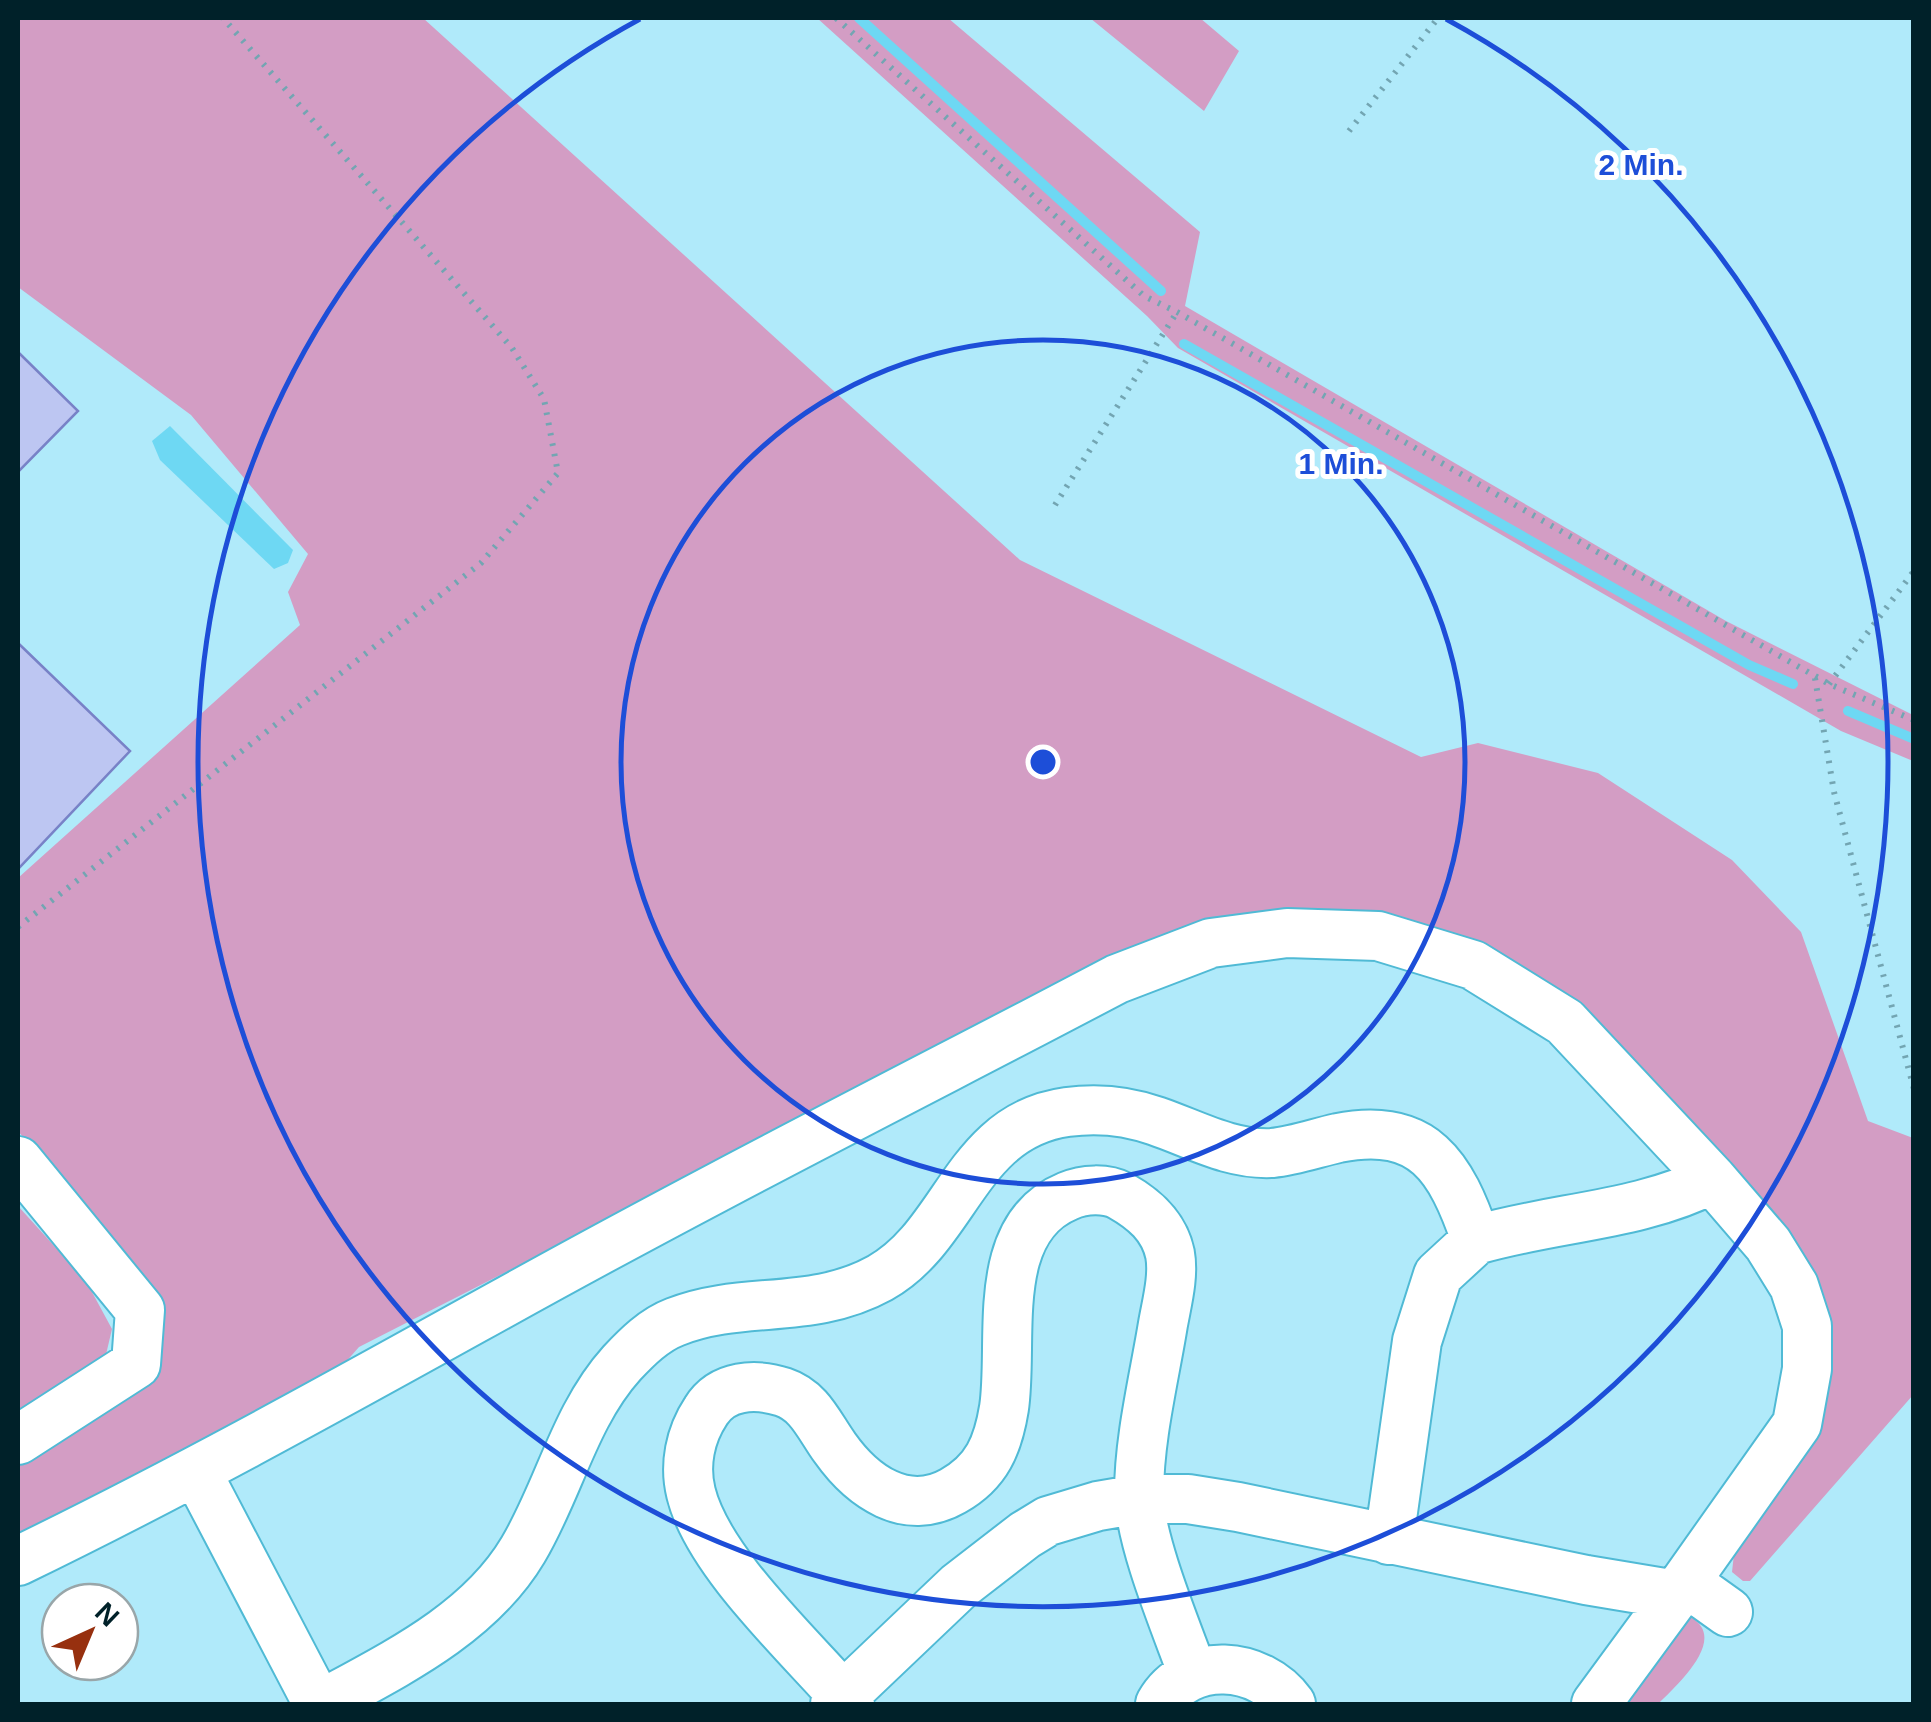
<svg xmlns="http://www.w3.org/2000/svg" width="1931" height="1722" font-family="Helvetica,sans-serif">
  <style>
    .green { fill: #d39dc4 }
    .water { fill: #6ed8f3 }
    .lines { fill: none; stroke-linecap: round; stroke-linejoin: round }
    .stream { stroke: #6ed8f3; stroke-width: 10 }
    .building { fill: #bdc6f2; stroke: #7882c7; stroke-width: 2.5 }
    .minor-casing { stroke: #50bad5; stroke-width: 52 }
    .path { stroke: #73a5b2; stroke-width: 6; stroke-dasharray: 2.5 8; stroke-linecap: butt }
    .minor { stroke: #fff; stroke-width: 48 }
    .ring { fill: none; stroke: #1d4ed8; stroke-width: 5 }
    .centre { fill: #1d4ed8; stroke: #fff; stroke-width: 5 }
    .ring-label { font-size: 30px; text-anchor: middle; font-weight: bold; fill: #1d4ed8; stroke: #fff; stroke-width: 10; stroke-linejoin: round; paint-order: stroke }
  </style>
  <rect width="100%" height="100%" fill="#b0eafa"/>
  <path class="green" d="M 18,18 L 423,18 L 1020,560 L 1421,757 L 1478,743 L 1598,773 L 1732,860 L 1801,932 L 1868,1121 L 1913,1138 L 1913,1395 L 1750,1581 L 1743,1581 L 1732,1572 L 1734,1554 L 1793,1473 L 1822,1423 L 1830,1381 L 1832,1331 L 1820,1286 L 1794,1245 L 1588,1018 L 1280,919 L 567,1241 L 359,1347 L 344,1364 L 327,1375 L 18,1535 L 18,1445 L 158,1371 L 157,1304 L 18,1131 L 18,878 L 300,625 L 288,592 L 308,554 L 191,415 L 18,287 Z
    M 817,18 L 948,18 L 1200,232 L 1185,306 L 1726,621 L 1913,715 L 1913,761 L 1841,731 L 1178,348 L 1147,316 Z
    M 1090,18 L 1200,18 L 1239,51 L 1204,111 Z
    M 18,1206 L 86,1281 L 112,1329 L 104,1363 L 18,1426 Z
    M 1690,1617 C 1730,1638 1676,1686 1658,1704 L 1621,1704 Z"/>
  <path class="water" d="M 170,426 L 293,550 L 288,563 L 274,569 L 160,460 L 152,441 Z"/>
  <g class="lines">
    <path class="stream" d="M 859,18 L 1161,291
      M 1184,344 L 1749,665 L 1793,684
      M 1848,711 L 1914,739"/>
  </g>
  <path class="building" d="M 18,352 L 78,411 L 18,472 Z
    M 18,643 L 130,751 L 18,869 Z"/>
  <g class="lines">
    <defs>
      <path id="minor" d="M 18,1161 L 140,1310 L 136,1364 L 18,1440
        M 1476,1240 C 1554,1217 1640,1216 1712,1179
        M 197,1473 L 318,1704
        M 18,1561 C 181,1482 339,1394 498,1306 C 674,1208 854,1116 1033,1023 L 1117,979 L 1211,943 L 1287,933 L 1378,936 L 1473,965 L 1565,1022 L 1712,1179 L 1768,1244 L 1794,1286 L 1807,1326 L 1807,1369 L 1797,1424 L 1676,1595 L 1586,1580 L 1238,1507 L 1188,1499 L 1139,1499 L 1098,1506 L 1048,1521 L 1025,1535 L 959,1586 L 835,1704
        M 1686,1582 L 1728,1612
        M 322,1704 C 395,1664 479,1624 523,1550 C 559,1490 574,1416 622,1363 C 637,1347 654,1330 675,1322 C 743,1295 811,1316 880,1278 C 957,1235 965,1126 1067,1112 C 1096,1108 1128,1111 1156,1121 C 1194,1134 1230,1155 1272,1153 C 1294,1151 1316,1143 1338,1138 C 1424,1121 1451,1167 1476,1240 L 1438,1275 L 1417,1341 L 1389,1540
        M 850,1704 C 803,1649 708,1563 691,1493 C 684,1465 690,1435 706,1411 C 722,1385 755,1383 783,1392 C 810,1401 819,1426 835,1448 C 862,1486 906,1518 953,1491 C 987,1472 998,1445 1004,1408 C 1014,1341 988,1229 1068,1196 C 1084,1189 1106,1188 1121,1196 C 1144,1209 1164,1226 1170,1254 C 1174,1276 1167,1302 1163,1324 C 1154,1379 1139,1438 1139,1494 C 1140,1542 1176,1627 1193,1674
        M 1160,1704 C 1188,1655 1260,1661 1291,1704
        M 1596,1704 L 1676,1595"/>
    </defs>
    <use href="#minor" class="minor-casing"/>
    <path class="path" d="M 836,18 L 1144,296 L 1177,312 L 1829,684 L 1914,720
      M 1349,131 L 1438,18
      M 1055,505 L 1177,312
      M 1815,678 L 1834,792 L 1914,1089
      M 1829,684 L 1914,571
      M 18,927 L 481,563 L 558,473 L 544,399 L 512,348 L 223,18"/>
    <use href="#minor" class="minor"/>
  </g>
  <g class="ring">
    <circle cx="1043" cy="762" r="422"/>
    <path d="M1446 19A845 845 0 1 1 640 19"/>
  </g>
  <circle cx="1043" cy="762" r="15" class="centre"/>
  <g class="ring-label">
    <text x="1641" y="175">2 Min.</text>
    <text x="1341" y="474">1 Min.</text>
  </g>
  <rect width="1931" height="1722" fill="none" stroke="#002129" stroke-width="40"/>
  <g transform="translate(90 1632) rotate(44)"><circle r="48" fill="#ffffff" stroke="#99a6a9" stroke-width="2.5"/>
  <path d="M0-8L18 38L0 25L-18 38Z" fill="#97300f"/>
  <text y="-15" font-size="28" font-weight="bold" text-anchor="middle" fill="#002129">N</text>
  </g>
</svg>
